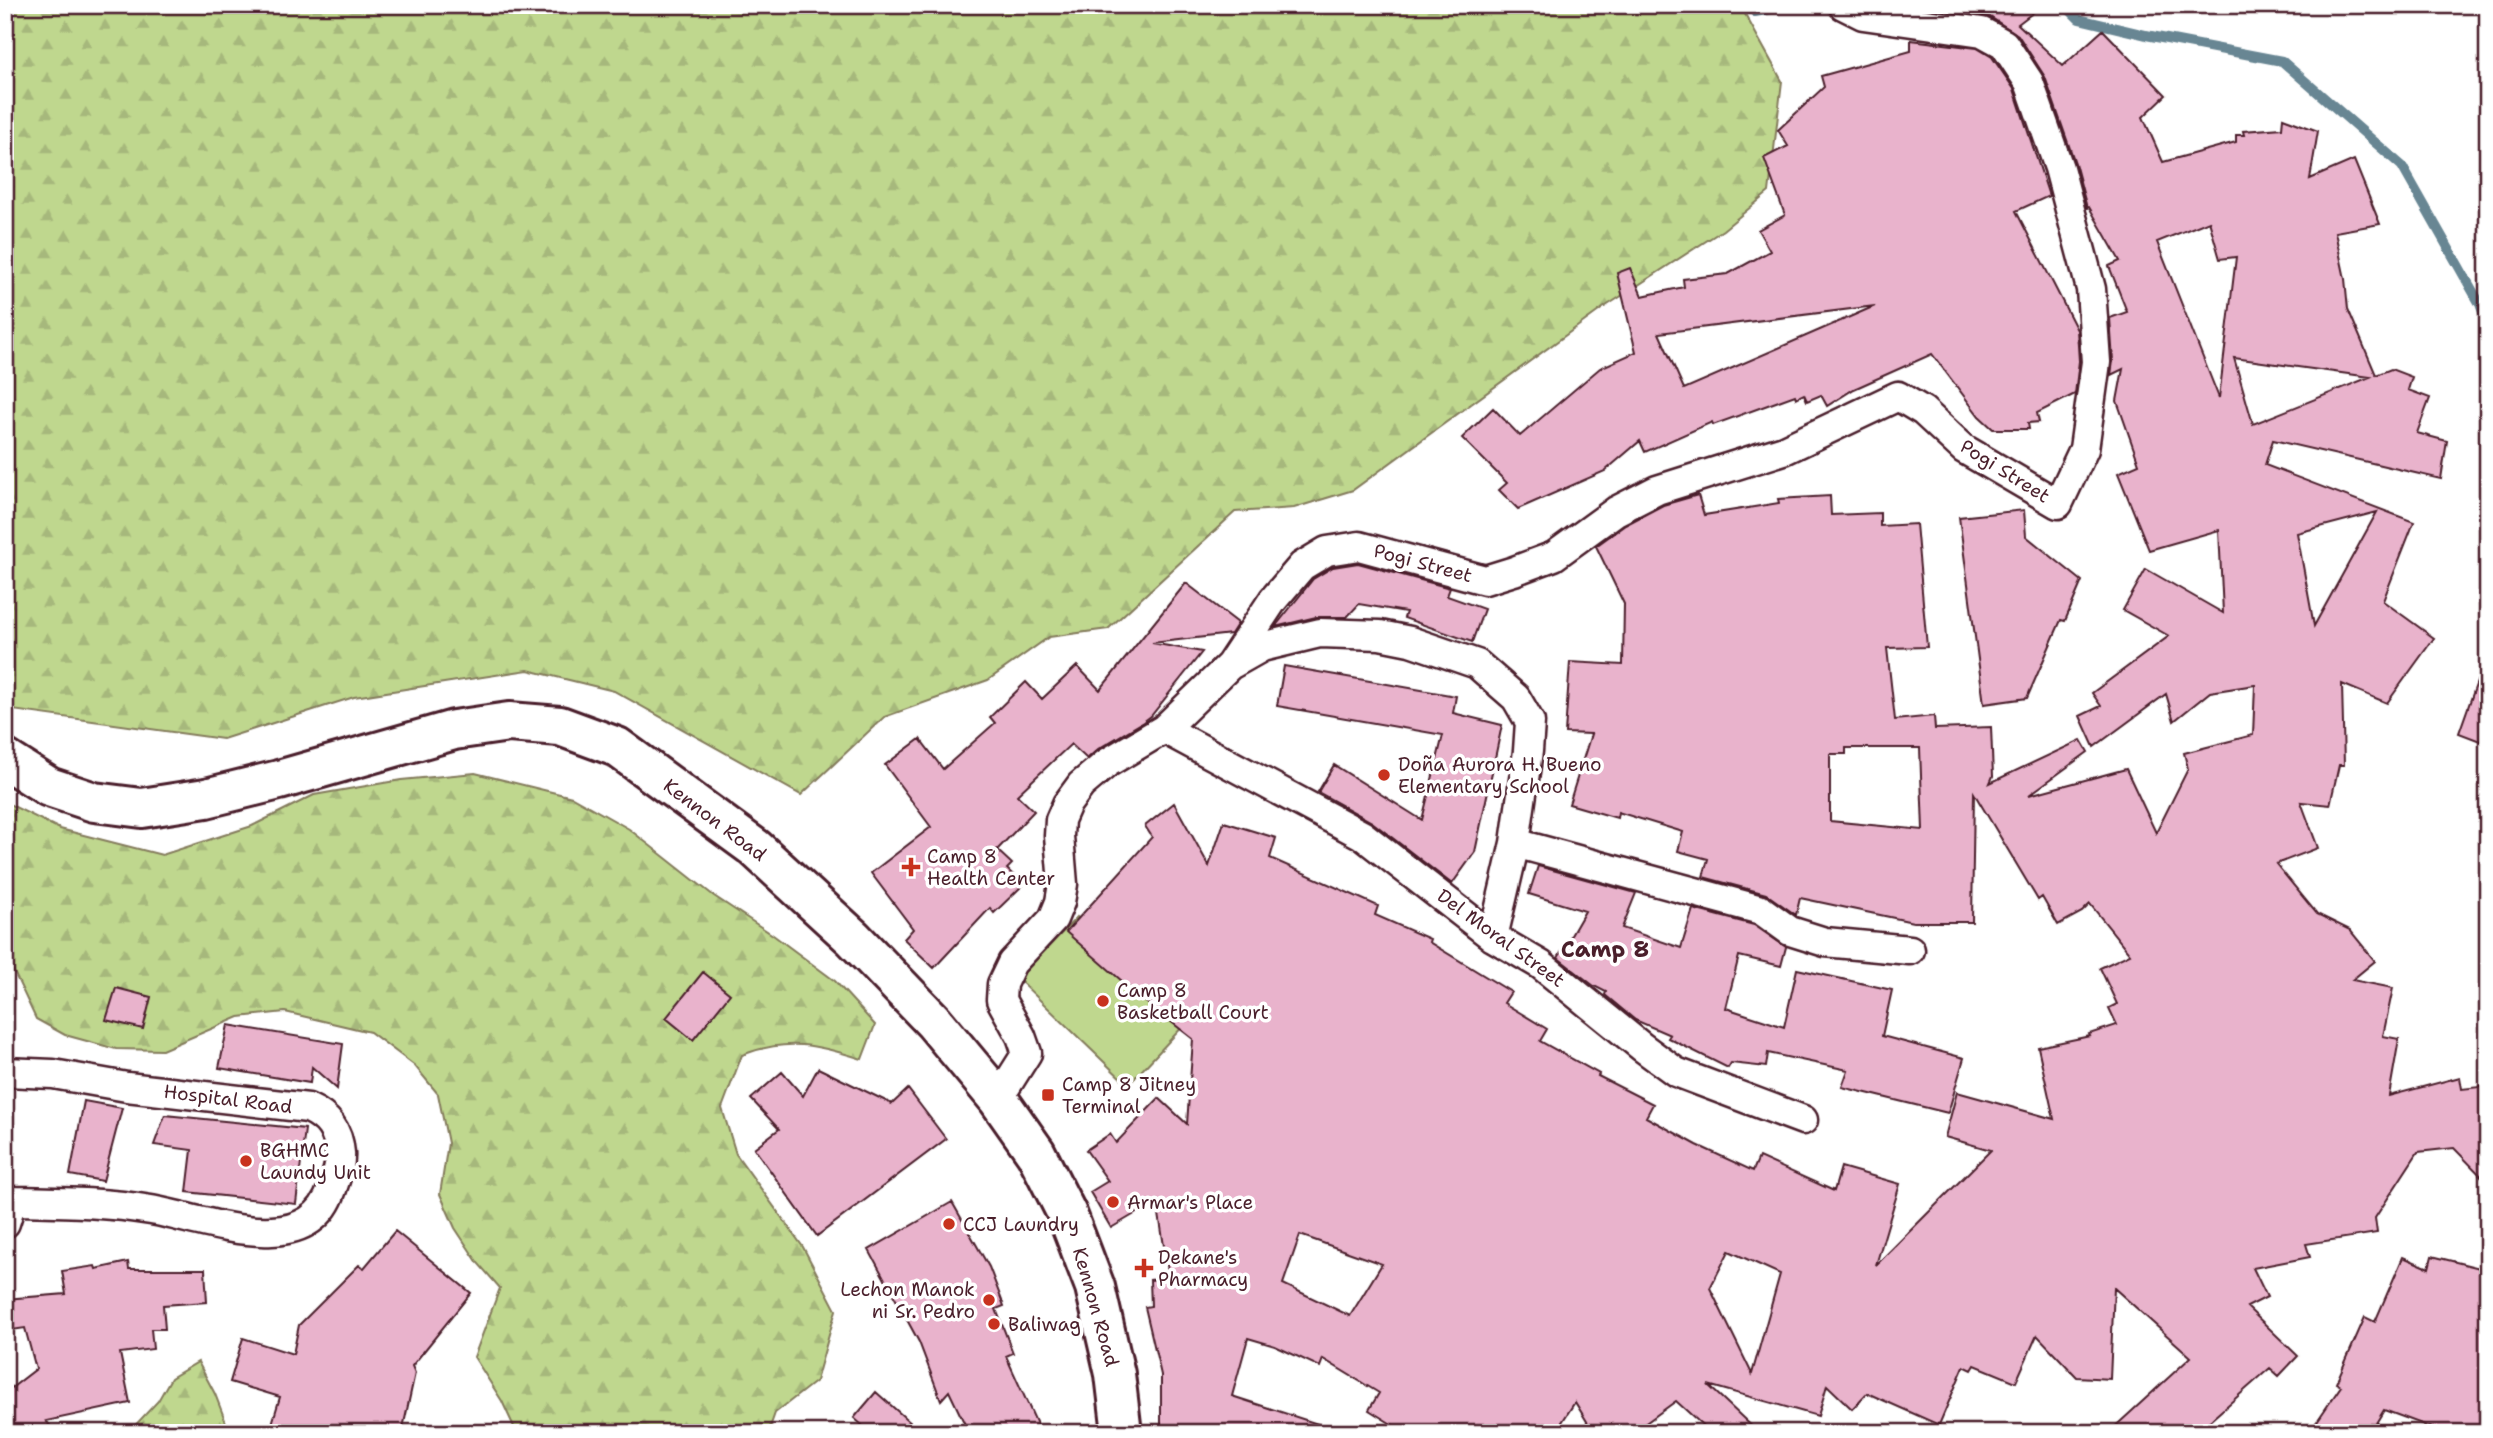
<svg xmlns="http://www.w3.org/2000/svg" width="2493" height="1438" font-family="'Shantell Sans',sans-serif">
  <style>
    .forest { fill: url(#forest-firs); stroke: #847b5c; stroke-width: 2 }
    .green { fill: #bfd78e; stroke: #847b5c; stroke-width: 2 }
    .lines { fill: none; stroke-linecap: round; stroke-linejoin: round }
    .stream { stroke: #688693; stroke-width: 10 }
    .building { fill: #e9b3cc; stroke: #4a1f2b; stroke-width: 2; fill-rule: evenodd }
    .street-casing { stroke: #4a1f2b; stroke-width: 33 }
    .highway-casing { stroke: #4a1f2b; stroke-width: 44 }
    .street { stroke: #fff; stroke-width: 28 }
    .highway { stroke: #fff; stroke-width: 38 }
    .poi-dot { fill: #c8321e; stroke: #fff; stroke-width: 2.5 }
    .labels { text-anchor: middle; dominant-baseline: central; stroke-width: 7; stroke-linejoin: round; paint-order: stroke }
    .street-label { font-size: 19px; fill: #4a1f2b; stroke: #fff }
    .poi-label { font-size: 19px; fill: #4a1f2b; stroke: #fff; text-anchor: start }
    .quarter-label { font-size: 23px; font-weight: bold; fill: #4a1f2b; stroke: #fff }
  </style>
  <defs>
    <pattern id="forest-firs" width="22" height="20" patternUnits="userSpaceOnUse" patternTransform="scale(1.75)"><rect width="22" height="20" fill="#bfd78e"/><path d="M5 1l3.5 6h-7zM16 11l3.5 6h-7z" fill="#a6b87b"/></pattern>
  </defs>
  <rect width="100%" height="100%" fill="#fff"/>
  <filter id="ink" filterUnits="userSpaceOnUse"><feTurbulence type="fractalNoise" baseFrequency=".0143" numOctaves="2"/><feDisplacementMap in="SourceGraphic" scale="14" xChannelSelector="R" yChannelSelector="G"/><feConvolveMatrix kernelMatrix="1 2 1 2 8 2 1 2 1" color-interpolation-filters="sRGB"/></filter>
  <g filter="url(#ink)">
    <path class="forest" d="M 5,5 L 1740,5 L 1782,81 L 1769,192 L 1723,230 L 1603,308 L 1353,490 L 1294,508 L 1235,512 L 1108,629 L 1049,637 L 988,680 L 884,717 L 801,795 L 614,691 L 528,670 L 354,697 L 223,739 L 5,709 Z
      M 475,773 L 572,797 L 629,829 L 714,896 L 773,935 L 835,981 L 875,1025 L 862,1059 C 818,1045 787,1037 742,1055 L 722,1108 L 736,1154 L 803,1247 L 836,1310 L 816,1381 L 775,1413 L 768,1433 L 515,1433 L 515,1429 L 502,1401 L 474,1357 L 500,1288 L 478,1263 L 455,1228 L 440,1194 L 448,1143 L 438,1094 L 415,1066 L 370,1032 L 285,1012 L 239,1017 L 162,1050 L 116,1049 L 65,1035 L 36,1019 L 13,970 L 5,966 L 5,802 L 60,829 L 162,855 L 252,826 L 314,795 L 401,780 Z
      M 198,1362 L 215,1394 L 230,1433 L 128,1433 L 158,1401 L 171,1378 Z"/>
    <path class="green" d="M 1077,917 L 1187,1022 L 1128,1085 L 1018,979 Z"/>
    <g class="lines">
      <path class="stream" d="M 2065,5 L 2079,19 L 2146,35 L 2282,61 L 2402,166 L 2480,304 L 2488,325
        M 1755,12 L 1792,5"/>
    </g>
    <path class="building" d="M 1933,5 L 2043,5 L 2018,24 L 2063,66 L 2103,30 L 2166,95 L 2143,117 L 2163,162 L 2236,142 L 2236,135 L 2244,135 L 2243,131 L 2282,128 L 2283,118 L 2318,131 L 2310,179 L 2354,160 L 2380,224 L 2335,232 L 2345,279 L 2348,309 L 2376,375 L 2391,369 L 2412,377 L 2408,390 L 2430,398 L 2417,433 L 2447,441 L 2441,479 L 2273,440 L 2265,465 L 2414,522 L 2383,601 L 2434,638 L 2387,703 L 2342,684 L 2344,765 L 2339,765 L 2330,805 L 2301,802 L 2318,848 L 2276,864 L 2317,914 L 2350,930 L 2375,961 L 2352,980 L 2393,988 L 2383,1036 L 2399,1039 L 2389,1096 L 2460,1077 L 2462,1089 L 2488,1086 L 2488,1183 L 2454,1148 L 2418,1152 L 2375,1218 L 2377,1233 L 2306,1244 L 2310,1257 L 2253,1268 L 2267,1297 L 2247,1307 L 2298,1356 L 2279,1376 L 2270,1368 L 2196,1433 L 2108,1433 L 2191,1357 L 2114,1288 L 2110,1379 L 2077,1377 L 2037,1335 L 2016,1382 L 1975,1365 L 1972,1370 L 1964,1366 L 1939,1425 L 1867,1393 L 1852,1409 L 1827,1385 L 1818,1416 L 1708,1385 L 1759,1433 L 1711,1433 L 1676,1401 L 1632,1433 L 1594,1433 L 1575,1402 L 1555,1433 L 1406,1433 L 1369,1410 L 1379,1393 L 1323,1359 L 1320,1367 L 1275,1346 L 1248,1338 L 1232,1396 L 1327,1427 L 1326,1433 L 1161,1433 L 1161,1375 L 1145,1307 L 1151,1306 L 1150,1280 L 1169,1278 L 1157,1201 L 1111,1228 L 1090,1192 L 1108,1181 L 1086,1150 L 1110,1134 L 1116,1143 L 1159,1098 L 1187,1124 L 1193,1039 L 1147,1003 L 1066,932 L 1152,837 L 1145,826 L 1174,803 L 1209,866 L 1224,822 L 1276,838 L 1270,858 L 1378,906 L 1375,915 L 1430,939 L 1429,942 L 1511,992 L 1504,1003 L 1547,1029 L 1540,1041 L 1599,1074 L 1598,1076 L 1653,1104 L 1646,1117 L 1697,1145 L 1753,1171 L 1759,1157 L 1834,1191 L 1841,1167 L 1900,1184 L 1876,1265 L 1991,1150 L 1945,1137 L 1957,1092 L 2054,1119 L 2038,1047 L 2090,1036 L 2089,1034 L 2117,1025 L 2109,1008 L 2117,1004 L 2100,968 L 2130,954 L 2090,904 L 2082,912 L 2058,925 L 2042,897 L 2038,900 L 1974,793 L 1972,922 L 1913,922 L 1800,898 L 1796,915 L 1766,894 L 1703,877 L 1708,859 L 1678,851 L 1683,832 L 1618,812 L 1617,818 L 1569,804 L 1591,734 L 1565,733 L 1570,662 L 1623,665 L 1624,604 L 1596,546 L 1625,525 L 1663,505 L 1698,495 L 1704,515 L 1779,503 L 1778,499 L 1830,496 L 1831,515 L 1880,513 L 1880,526 L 1916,524 L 1927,647 L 1887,648 L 1895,720 L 1934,716 L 1935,729 L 1991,727 L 1993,776 L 1990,783 L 2081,740 L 2088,752 L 2029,795 L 2126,769 L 2156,833 L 2188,769 L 2184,753 L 2253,735 L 2255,685 L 2210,692 L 2174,721 L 2166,694 L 2094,747 L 2080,716 L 2101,706 L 2092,693 L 2169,636 L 2123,610 L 2146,569 L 2223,613 L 2219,530 L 2149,550 L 2118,473 L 2139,464 L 2117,401 L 2123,369 L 2111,375 L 2113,361 L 2110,318 L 2127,312 L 2109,266 L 2120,261 L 2089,207 L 2087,208 L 2075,163 L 2045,77 L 2018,35 L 1990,17 L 1934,8 ZM 2209,221 L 2220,259 L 2236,257 L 2219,398 L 2157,242 ZM 2234,358 L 2370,377 L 2253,424 ZM 2377,512 L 2314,626 L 2297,533 ZM 1846,748 L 1920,748 L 1923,830 L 1830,821 L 1830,754 L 1846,754 ZM 1300,1235 L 1382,1264 L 1350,1316 L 1283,1284 ZM 1729,1251 L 1780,1274 L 1752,1374 L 1710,1288 Z
      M 1911,40 L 1977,48 L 1992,57 L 2014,89 L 2049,196 L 2016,211 L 2077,330 L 2079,361 L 2075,394 L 2037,413 L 2039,422 L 2028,423 L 2029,429 L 1993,429 L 1979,416 L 1932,354 L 1854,389 L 1827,406 L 1821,395 L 1807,401 L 1804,394 L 1796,398 L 1795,395 L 1713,425 L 1712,422 L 1645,452 L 1640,441 L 1605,471 L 1518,509 L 1499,490 L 1507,483 L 1462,438 L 1493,408 L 1520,436 L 1600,368 L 1636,352 L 1617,273 L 1630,268 L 1642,296 L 1684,287 L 1683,279 L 1728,274 L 1770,251 L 1758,230 L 1785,215 L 1764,158 L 1788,146 L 1778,130 L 1824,87 L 1821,76 L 1911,51 ZM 1875,306 L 1684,389 L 1659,333 Z
      M 2024,510 L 2026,536 L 2082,581 L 2065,621 L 2061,620 L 2027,698 L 1984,704 L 1959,517 Z
      M 1358,563 L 1450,588 L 1447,596 L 1484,609 L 1472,642 L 1404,618 L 1406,612 L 1359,604 L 1347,617 L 1316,617 L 1275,627 L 1313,579 L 1333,567 Z
      M 1186,583 L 1238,623 L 1231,634 L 1152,643 L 1202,652 L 1151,716 L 1143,722 L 1098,749 L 1087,759 L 1071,744 L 1017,795 L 1034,811 L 997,850 L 1012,864 L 1007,869 L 1023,885 L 994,913 L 990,908 L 934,968 L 904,939 L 913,929 L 871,873 L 931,827 L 885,765 L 920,739 L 943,769 L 995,723 L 990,717 L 1026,682 L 1042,699 L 1077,666 L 1100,690 Z
      M 2484,662 L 2488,662 L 2488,744 L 2459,733 Z
      M 1284,666 L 1456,696 L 1453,713 L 1502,725 L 1475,852 L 1452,884 L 1372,822 L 1318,792 L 1334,765 L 1422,820 L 1443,735 L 1277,706 Z
      M 1538,866 L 1636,893 L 1622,928 L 1681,948 L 1693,909 L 1754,925 L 1786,947 L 1781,966 L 1739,956 L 1726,1008 L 1784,1027 L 1797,969 L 1892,990 L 1882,1036 L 1964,1058 L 1948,1113 L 1842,1087 L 1848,1070 L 1768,1053 L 1766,1067 L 1731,1063 L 1728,1068 L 1668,1038 L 1670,1035 L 1635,1020 L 1605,995 L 1606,992 L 1594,986 L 1558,958 L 1585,911 L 1529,894 Z
      M 703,972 L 730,994 L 693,1040 L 666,1018 Z
      M 116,988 L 151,997 L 143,1029 L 106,1020 Z
      M 228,1025 L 343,1044 L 337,1089 L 312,1067 L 310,1083 L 219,1068 Z
      M 818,1068 L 892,1104 L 908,1089 L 946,1139 L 817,1236 L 754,1148 L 779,1129 L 751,1099 L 782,1072 L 803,1096 Z
      M 84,1101 L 122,1108 L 103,1181 L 70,1175 Z
      M 165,1115 L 305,1129 L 296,1204 L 187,1192 L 192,1150 L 154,1145 Z
      M 952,1202 L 989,1267 L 1004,1306 L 996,1309 L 1013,1353 L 1006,1356 L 1041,1433 L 969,1433 L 949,1391 L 941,1400 L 919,1342 L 869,1250 Z
      M 395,1231 L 471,1293 L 412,1366 L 415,1373 L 402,1433 L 303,1433 L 272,1424 L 280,1397 L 230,1382 L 243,1338 L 293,1354 L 299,1325 L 359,1265 L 364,1268 Z
      M 2432,1256 L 2488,1270 L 2488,1417 L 2482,1433 L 2446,1433 L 2384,1410 L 2370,1433 L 2309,1433 L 2341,1386 L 2336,1383 L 2365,1317 L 2375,1322 L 2403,1257 L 2429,1268 Z
      M 128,1262 L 129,1269 L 205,1269 L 207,1302 L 163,1305 L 165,1329 L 151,1329 L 153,1349 L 120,1353 L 130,1403 L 46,1421 L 57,1433 L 5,1433 L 5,1393 L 36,1369 L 25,1328 L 5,1331 L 5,1299 L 66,1294 L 62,1271 L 95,1266 L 96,1269 Z
      M 876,1392 L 922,1433 L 871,1433 L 854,1418 Z"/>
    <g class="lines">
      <defs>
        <path id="street" d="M 1232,664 L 1262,647 L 1320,633 L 1380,635 L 1410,641 L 1477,664 L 1516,698 L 1530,722 L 1528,751 L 1515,843 L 1493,937
          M 1164,729 L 1362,835 L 1493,937 L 1541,965 L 1642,1047 L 1676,1072 L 1803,1120
          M 1515,843 L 1761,910 L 1790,931 L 1825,942 L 1910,950
          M 5,1072 L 53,1074 L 127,1087 L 308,1108 C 328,1117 338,1130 340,1153 C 341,1165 336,1177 332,1189 C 307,1263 205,1219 151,1210 C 105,1202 58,1202 12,1201 L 5,1223
          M 998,1099 L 1027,1053 L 1021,1036 L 1001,1000 L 1002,984 L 1012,963 L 1053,919 L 1060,902 L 1063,884 L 1059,836 L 1060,820 L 1067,804 L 1081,785 L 1107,763 L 1164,729 L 1230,665 L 1273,600 L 1302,566 L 1327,551 L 1359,546 L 1485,580 L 1514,571 L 1554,556 L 1616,511 L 1657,490 L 1784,450 L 1898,396 L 1923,411 L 1964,449 L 2058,504 L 2084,449 L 2096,362 L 2091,289 L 2059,168 L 2029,82 L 2004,44 L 1982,32 L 1863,15 L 1843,5"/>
        <path id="highway" d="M 5,759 L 49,787 L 94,802 L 142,808 L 206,798 L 279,780 L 454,730 L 509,722 L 560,726 L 617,747 L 755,848 L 853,938 L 934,1022 L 998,1099 L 1036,1153 L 1067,1214 L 1082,1253 L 1095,1287 L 1115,1374 L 1122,1433"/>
      </defs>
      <use href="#street" class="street-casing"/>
      <use href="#highway" class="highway-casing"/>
      <use href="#street" class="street"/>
      <use href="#highway" class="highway"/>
    </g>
  </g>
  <g class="poi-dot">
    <circle cx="1384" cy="775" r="7"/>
    <path d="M907.5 856.5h7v7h7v7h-7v7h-7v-7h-7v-7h7z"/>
    <circle cx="1103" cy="1001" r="7"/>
    <rect x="1041" y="1088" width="14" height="14" rx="3.5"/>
    <circle cx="246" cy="1161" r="7"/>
    <circle cx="1113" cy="1202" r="7"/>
    <circle cx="949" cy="1224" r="7"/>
    <path d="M1140.5 1257.5h7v7h7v7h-7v7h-7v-7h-7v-7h7z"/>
    <circle cx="989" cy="1300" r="7"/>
    <circle cx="994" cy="1324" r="7"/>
  </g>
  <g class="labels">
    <g class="street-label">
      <text transform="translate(2005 471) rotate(32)">Pogi Street</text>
      <text transform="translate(1423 563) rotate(15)">Pogi Street</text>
      <text transform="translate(715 820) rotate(37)">Kennon Road</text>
      <text transform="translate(1501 938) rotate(36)">Del Moral Street</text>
      <text transform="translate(228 1099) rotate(7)">Hospital Road</text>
      <text transform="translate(1096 1307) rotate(74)">Kennon Road</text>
    </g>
    <g class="poi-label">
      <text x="1398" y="764">Doña Aurora H. Bueno<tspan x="1398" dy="22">Elementary School</tspan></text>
      <text x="927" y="856">Camp 8<tspan x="927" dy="22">Health Center</tspan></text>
      <text x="1117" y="990">Camp 8<tspan x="1117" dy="22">Basketball Court</tspan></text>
      <text x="1062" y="1084">Camp 8 Jitney<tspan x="1062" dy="22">Terminal</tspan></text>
      <text x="260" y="1150">BGHMC<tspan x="260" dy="22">Laundy Unit</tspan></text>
      <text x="1127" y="1202">Armar's Place</text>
      <text x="963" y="1224">CCJ Laundry</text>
      <text x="1158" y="1257">Dekane's<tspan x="1158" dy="22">Pharmacy</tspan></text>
      <text x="975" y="1289" text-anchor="end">Lechon Manok<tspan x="975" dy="22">ni Sr. Pedro</tspan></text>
      <text x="1008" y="1324">Baliwag</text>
    </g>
    <g class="quarter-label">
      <text x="1605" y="949">Camp 8</text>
    </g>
  </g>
  <rect width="2493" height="1438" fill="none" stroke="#fff" stroke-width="28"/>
  <rect x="14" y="14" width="2465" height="1410" fill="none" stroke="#4a1f2b" stroke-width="2.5" filter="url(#ink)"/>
</svg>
